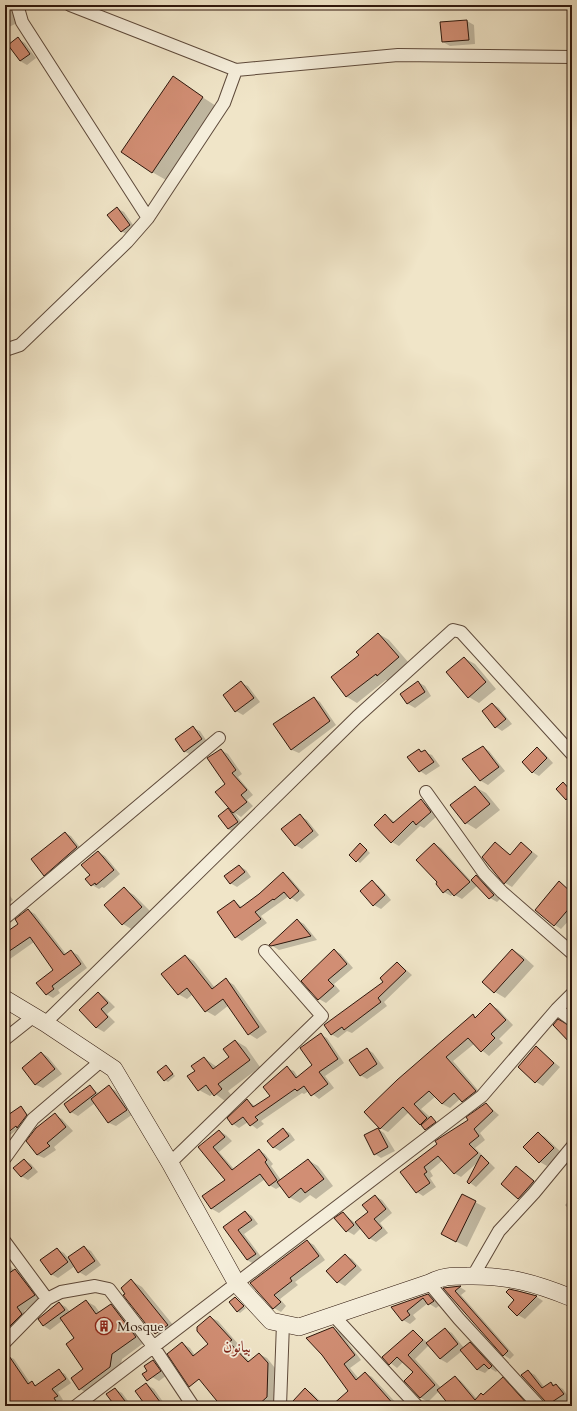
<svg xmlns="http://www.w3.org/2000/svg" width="577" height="1411" font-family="Cardo,Amiri,serif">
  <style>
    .shadow { fill: #0003 }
    .building { fill: #d18e74; stroke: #2e170c }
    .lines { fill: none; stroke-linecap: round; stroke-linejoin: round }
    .street-casing { stroke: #5e4a3b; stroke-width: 14 }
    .secondary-casing { stroke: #2e170c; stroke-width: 18 }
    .street { stroke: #f5eedb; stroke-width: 12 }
    .secondary { stroke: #f5eedb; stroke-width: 17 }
    .labels { text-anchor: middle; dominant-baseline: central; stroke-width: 3.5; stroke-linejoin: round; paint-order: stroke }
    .poi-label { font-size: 14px; fill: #2e170c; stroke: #f5eedb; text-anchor: start }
    .quarter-label { font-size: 16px; fill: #7a1f14; stroke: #f5eedb }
  </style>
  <rect width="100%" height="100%" fill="#f0e5c8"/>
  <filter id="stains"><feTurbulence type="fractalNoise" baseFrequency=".005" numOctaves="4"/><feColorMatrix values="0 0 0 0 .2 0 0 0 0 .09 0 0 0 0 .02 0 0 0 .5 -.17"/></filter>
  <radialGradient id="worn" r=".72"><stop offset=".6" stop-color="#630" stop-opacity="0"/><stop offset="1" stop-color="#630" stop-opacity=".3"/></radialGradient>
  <path class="shadow" d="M 5,5 L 14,6 L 19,22 L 5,29 Z
    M 467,21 L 474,25 L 475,44 L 450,46 L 443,42 Z
    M 18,39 L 25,43 L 36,58 L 27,65 L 20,61 Z
    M 173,78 L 216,106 L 166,180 L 152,172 Z
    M 117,208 L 124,212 L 136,229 L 128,235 L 121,231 Z
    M 379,634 L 389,640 L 409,663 L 388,681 L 386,680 L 357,703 L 347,697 L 332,678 L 360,655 Z
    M 464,658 L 475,664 L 496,689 L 479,703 L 469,697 Z
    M 418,682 L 425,686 L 431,696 L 415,708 L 408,704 L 401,694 Z
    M 241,683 L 248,686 L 260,702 L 243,715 L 236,711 Z
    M 314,698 L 320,702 L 336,725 L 299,753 L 292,750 L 275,725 Z
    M 493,704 L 499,708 L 512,724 L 502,731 L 496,727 Z
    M 193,728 L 200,731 L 208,743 L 191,755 L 184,751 Z
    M 483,747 L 489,751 L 505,771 L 488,785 L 481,781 L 464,759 Z
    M 537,749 L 544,753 L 553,763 L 539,776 L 532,772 Z
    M 221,750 L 228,754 L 242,774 L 238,777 L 253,795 L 247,800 L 253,806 L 241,817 L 235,813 L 244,826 L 235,833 L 228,829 L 219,816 L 228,810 L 233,813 L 226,784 Z
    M 419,750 L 432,755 L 440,766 L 426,775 L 420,771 Z
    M 563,783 L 572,792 L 572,798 L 570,801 L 566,799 Z
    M 475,787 L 486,793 L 500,810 L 476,829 L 466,823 Z
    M 421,801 L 428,805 L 437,816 L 424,828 L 420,826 L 399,846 L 392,842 L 375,825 L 385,815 L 395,822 Z
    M 300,816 L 307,820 L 319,835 L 302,849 L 295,845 Z
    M 65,833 L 71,836 L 83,851 L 50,878 L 44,875 Z
    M 495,843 L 511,855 L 521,843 L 538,856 L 512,887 L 505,883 L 488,865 Z
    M 434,844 L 441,848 L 471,881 L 476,876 L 483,880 L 500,899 L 497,902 L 490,898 L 478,885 L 462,899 L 453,894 L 451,896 L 444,892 L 438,883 Z
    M 363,846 L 370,853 L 360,863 L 350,855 Z
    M 98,852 L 105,856 L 120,874 L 104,888 L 102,887 L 99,889 L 92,885 L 87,879 L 91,875 Z
    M 239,866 L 246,870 L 251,877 L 237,887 L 230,883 Z
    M 283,873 L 289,877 L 305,895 L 297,902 L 289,896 L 261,916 L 267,923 L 242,941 L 236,937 L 234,901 L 242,907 L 260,894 Z
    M 372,882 L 379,886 L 391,900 L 381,909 L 374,905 L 361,891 Z
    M 559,883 L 572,892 L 572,917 L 561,929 L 555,925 Z
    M 5,889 L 13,900 L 5,906 Z
    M 124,889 L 134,895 L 152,913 L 133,930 L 123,924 L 106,905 Z
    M 28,910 L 35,914 L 66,954 L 71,951 L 78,955 L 87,968 L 58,990 L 60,993 L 53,998 L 46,994 L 54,970 L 34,942 L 10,959 L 5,955 L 5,934 L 20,924 Z
    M 297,920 L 304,924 L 317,940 L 279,950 L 271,945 Z
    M 334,950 L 341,954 L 353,968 L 334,984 L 340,991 L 326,1003 L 319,999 L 302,981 Z
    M 513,950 L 523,956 L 534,966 L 505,998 L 495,992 Z
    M 186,956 L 194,961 L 215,988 L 226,980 L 234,985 L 267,1032 L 257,1039 L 249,1034 L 229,1005 L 215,1016 L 206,1011 L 193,994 L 187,999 L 178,994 Z
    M 398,963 L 412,975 L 384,1002 L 387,1006 L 352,1033 L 347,1031 L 338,1038 L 331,1034 L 385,982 Z
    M 99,993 L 105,997 L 115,1007 L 107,1014 L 115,1022 L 104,1032 L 97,1028 L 80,1010 Z
    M 490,1005 L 498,1009 L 513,1025 L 499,1039 L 503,1043 L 489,1056 L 474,1044 L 453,1061 L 483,1096 L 470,1106 L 460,1099 L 450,1108 L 442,1104 L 436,1096 L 421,1109 L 438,1124 L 429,1131 L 409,1112 L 388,1132 L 380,1128 L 473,1016 L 477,1018 Z
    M 321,1035 L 327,1038 L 344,1063 L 325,1076 L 334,1088 L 319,1099 L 309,1091 L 304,1094 L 302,1093 L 261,1121 L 264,1124 L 257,1129 L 248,1122 L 239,1128 L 233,1124 L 247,1100 L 256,1107 L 271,1096 L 287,1068 L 294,1071 L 298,1077 L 313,1066 Z
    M 236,1041 L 246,1047 L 260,1067 L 228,1091 L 232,1096 L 225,1101 L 214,1093 L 210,1096 L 199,1090 L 189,1077 L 196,1071 L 204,1058 L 217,1067 L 230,1058 Z
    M 536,1048 L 560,1067 L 543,1086 L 536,1082 Z
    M 367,1049 L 373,1053 L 384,1068 L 367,1079 L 360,1075 Z
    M 42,1053 L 48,1057 L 62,1074 L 43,1088 L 36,1085 L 23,1068 Z
    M 166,1066 L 175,1076 L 168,1082 L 165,1080 Z
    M 90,1086 L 99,1094 L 109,1087 L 116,1091 L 133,1114 L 116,1126 L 109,1123 L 95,1103 L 78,1116 L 71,1112 Z
    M 572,1093 L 572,1101 L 568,1097 Z
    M 486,1104 L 499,1115 L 480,1133 L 485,1140 L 475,1148 L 495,1168 L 476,1187 L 469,1182 L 478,1162 L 461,1177 L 454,1173 L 443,1160 L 430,1171 L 433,1176 L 430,1178 L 436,1187 L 423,1196 L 417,1192 L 402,1173 L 470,1120 Z
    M 21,1107 L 29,1117 L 21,1129 L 19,1128 L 5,1139 L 5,1136 L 20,1124 L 19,1123 L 5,1134 L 5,1121 Z
    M 55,1115 L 62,1119 L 73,1131 L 54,1147 L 56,1150 L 44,1158 L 37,1155 Z
    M 283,1129 L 290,1133 L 295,1140 L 280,1151 L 273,1147 Z
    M 378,1129 L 384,1133 L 395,1151 L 381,1158 L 375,1154 Z
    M 219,1131 L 226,1135 L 232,1141 L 219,1152 L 234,1169 L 259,1150 L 265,1154 L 273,1164 L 271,1166 L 281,1180 L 308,1160 L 318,1166 L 333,1186 L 316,1199 L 310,1195 L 300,1203 L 289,1197 L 281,1186 L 276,1189 L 269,1185 L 265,1179 L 219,1213 L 212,1209 L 203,1196 L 226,1180 L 199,1148 Z
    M 538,1133 L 545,1137 L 561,1152 L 547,1166 L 540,1162 L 524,1147 Z
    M 24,1160 L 31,1164 L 38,1172 L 28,1180 L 21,1176 Z
    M 516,1167 L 540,1186 L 526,1202 L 502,1184 Z
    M 462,1195 L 486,1208 L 467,1247 L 453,1240 Z
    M 375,1196 L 382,1200 L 392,1213 L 380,1223 L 388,1233 L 376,1242 L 369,1238 L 361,1228 L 354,1235 L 347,1231 L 343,1213 L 355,1223 L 369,1212 Z
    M 572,1198 L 572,1212 L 565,1205 Z
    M 246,1212 L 252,1216 L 258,1224 L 244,1234 L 262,1258 L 254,1264 L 247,1260 L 224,1227 Z
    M 307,1241 L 314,1245 L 325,1260 L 295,1282 L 298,1285 L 280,1299 L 286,1306 L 281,1312 L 274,1308 L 251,1283 Z
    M 84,1247 L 91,1251 L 101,1265 L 86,1276 L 79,1272 L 75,1266 L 58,1278 L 51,1274 L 57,1249 L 64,1253 L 68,1258 Z
    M 345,1255 L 352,1259 L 362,1270 L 345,1286 L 338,1282 L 328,1271 Z
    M 5,1258 L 14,1271 L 23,1274 L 41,1299 L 24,1311 L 28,1319 L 5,1343 Z
    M 132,1281 L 142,1287 L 178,1331 L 166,1339 L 149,1327 Z
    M 460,1287 L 466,1291 L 461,1295 L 514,1355 L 510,1359 L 504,1355 L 445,1289 Z
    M 509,1290 L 537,1297 L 543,1301 L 525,1319 L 518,1315 L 516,1300 Z
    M 428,1295 L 435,1299 L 440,1305 L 436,1308 L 428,1303 L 413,1315 L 416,1319 L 410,1324 L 403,1320 L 392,1307 Z
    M 235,1298 L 246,1308 L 240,1313 L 237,1311 Z
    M 86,1301 L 95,1306 L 100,1313 L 111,1305 L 120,1310 L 145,1342 L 122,1359 L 119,1373 L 89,1394 L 80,1389 L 84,1369 L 76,1338 L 63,1320 L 50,1330 L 44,1326 L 59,1303 L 66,1307 L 70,1312 Z
    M 210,1317 L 218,1321 L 239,1345 L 236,1347 L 250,1362 L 259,1354 L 267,1358 L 275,1368 L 274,1402 L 269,1406 L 221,1406 L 182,1343 L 190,1348 L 195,1355 L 209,1344 Z
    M 333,1328 L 340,1332 L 361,1360 L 350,1368 L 359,1379 L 365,1373 L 372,1377 L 399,1406 L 332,1406 L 349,1391 Z
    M 445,1329 L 452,1333 L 464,1348 L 470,1343 L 477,1347 L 498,1370 L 496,1372 L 490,1368 L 485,1373 L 478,1370 L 462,1351 L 447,1363 L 440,1359 L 429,1345 L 415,1359 L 441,1388 L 455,1377 L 461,1381 L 477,1399 L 484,1396 L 503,1379 L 509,1382 L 531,1406 L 451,1406 L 439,1391 L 428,1402 L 421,1398 L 405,1381 L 414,1372 L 403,1362 L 397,1368 L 383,1357 L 413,1331 L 428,1343 Z
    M 8,1356 L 14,1359 L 31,1384 L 32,1383 L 37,1386 L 59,1371 L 65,1374 L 71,1383 L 58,1392 L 63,1400 L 60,1402 L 62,1406 L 31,1406 L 5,1376 L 5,1358 Z
    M 153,1361 L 160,1365 L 167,1375 L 159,1381 L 152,1377 Z
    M 528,1371 L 535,1375 L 545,1388 L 551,1383 L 556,1385 L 563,1389 L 570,1399 L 560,1406 L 551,1404 Z
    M 146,1384 L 154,1389 L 166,1406 L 147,1406 Z
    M 115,1389 L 122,1393 L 131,1405 L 116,1406 Z
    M 305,1389 L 312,1393 L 325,1406 L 300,1406 Z
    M 172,1403 L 177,1406 L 168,1406 Z"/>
  <path class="building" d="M 467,20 L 469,40 L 442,42 L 440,22 Z
    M 18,37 L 30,54 L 20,61 L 8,45 Z
    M 173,76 L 203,97 L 152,173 L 121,152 Z
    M 117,207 L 130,225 L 121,232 L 107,215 Z
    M 378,633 L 399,657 L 377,676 L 376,674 L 346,697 L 331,677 L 359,655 L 356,652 Z
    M 464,657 L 486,682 L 468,698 L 446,672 Z
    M 241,681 L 254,698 L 235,712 L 223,695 Z
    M 418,681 L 425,692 L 407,704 L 400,694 Z
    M 314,697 L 330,721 L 291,750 L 273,724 Z
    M 492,703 L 506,719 L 495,728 L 482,711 Z
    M 193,726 L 202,739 L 184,752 L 175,739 Z
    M 483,746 L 499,767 L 480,781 L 462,759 Z
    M 537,747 L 547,758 L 532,773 L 522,762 Z
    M 221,749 L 236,770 L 232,773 L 247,790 L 241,795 L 247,802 L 233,813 L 215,792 L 225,784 L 207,758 Z
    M 419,749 L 421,752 L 425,750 L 434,762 L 419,772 L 407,757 Z
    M 563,782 L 572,792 L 566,800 L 556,789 Z
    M 475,786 L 490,804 L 465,824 L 450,805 Z
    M 421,799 L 431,812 L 416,825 L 413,821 L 391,843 L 374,825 L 385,814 L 393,823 Z
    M 228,808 L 238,822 L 228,829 L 218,816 Z
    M 300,814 L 313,831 L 295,846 L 281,829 Z
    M 65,832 L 77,847 L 44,876 L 31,859 Z
    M 495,842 L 510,855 L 521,842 L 532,852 L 504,884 L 482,857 Z
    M 360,843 L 367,850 L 356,862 L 349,855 Z
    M 434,843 L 470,882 L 454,896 L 448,889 L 443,893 L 436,884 L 437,882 L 416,860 Z
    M 98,851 L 114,870 L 96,885 L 95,883 L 91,886 L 85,879 L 90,875 L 81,865 Z
    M 239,865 L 245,872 L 230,884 L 224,876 Z
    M 283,872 L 299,891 L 290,899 L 284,892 L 274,900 L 273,899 L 255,912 L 261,919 L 235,938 L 217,912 L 234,900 L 240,908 L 259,894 Z
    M 476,875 L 494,895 L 489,899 L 471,880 Z
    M 372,880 L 385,895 L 373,906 L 360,891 Z
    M 559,881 L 572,893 L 572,905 L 554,926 L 535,910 Z
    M 124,887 L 142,907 L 122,925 L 104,905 Z
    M 28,909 L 64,955 L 71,950 L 81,964 L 52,986 L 54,989 L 46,995 L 36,983 L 53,970 L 30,937 L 5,954 L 5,933 L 18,924 L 15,919 Z
    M 297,919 L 311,936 L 271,946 L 269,945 Z
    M 334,949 L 347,964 L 328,980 L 334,986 L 318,1000 L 301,981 Z
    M 512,949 L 524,960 L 494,993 L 482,982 Z
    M 185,955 L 212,989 L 226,978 L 259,1027 L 248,1035 L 223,999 L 205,1012 L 187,988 L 178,995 L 161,974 Z
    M 397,962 L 406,971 L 378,998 L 381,1002 L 344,1030 L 342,1027 L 331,1035 L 324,1025 L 383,982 L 380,978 Z
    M 98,992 L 108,1003 L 101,1009 L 108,1017 L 96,1028 L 79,1010 Z
    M 490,1003 L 506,1020 L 491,1034 L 495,1038 L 481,1052 L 468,1038 L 446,1057 L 476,1091 L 462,1102 L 454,1093 L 442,1104 L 429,1091 L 414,1104 L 427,1118 L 420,1125 L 403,1107 L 380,1129 L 364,1112 L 397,1080 L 473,1014 L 475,1018 Z
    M 558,1019 L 572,1027 L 572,1045 L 553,1025 Z
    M 321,1033 L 338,1059 L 319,1072 L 328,1084 L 311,1096 L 304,1086 L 297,1091 L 295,1089 L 255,1117 L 258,1120 L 250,1126 L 243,1117 L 232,1125 L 227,1118 L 247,1099 L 253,1107 L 270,1096 L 263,1087 L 287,1066 L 296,1078 L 312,1065 L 300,1048 Z
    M 235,1040 L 250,1060 L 218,1084 L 222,1089 L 214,1096 L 206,1085 L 198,1091 L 187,1076 L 195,1071 L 191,1066 L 204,1057 L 213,1069 L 229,1057 L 223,1049 Z
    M 536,1046 L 554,1063 L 535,1083 L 518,1067 Z
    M 367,1048 L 377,1064 L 360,1076 L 349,1060 Z
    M 41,1052 L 55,1069 L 35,1085 L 22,1068 Z
    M 166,1065 L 173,1074 L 164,1081 L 157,1072 Z
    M 90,1085 L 96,1093 L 70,1113 L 64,1104 Z
    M 109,1085 L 127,1110 L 108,1123 L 91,1099 Z
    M 486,1103 L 493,1111 L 474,1129 L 479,1136 L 469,1144 L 478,1153 L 454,1174 L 438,1156 L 424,1167 L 427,1172 L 424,1174 L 430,1183 L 416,1193 L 400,1172 L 437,1144 L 435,1141 L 468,1120 L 466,1117 Z
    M 21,1106 L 27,1115 L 17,1128 L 16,1126 L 5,1135 L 5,1117 Z
    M 55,1113 L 66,1127 L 47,1143 L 50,1146 L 37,1155 L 26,1141 L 36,1128 Z
    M 431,1116 L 436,1122 L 425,1130 L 421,1125 Z
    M 283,1128 L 289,1136 L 273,1148 L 267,1141 Z
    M 378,1128 L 388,1147 L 374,1155 L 364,1135 Z
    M 219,1130 L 225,1137 L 213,1147 L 232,1170 L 259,1149 L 267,1160 L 265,1162 L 277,1180 L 269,1186 L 260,1174 L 211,1209 L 202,1196 L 225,1180 L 198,1147 Z
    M 538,1132 L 554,1148 L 539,1163 L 523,1147 Z
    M 481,1155 L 489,1163 L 469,1184 L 467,1182 Z
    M 24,1159 L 32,1168 L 21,1177 L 13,1168 Z
    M 308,1159 L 324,1179 L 305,1193 L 301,1188 L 289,1198 L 277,1182 Z
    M 516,1166 L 534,1181 L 518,1199 L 501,1184 Z
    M 462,1194 L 476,1201 L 456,1242 L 441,1234 Z
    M 375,1195 L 386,1209 L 374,1219 L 382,1228 L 369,1239 L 355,1222 L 368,1212 L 362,1205 Z
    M 245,1211 L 252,1220 L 238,1230 L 256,1254 L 247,1260 L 223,1227 Z
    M 343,1212 L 354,1225 L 346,1232 L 334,1218 Z
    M 307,1240 L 319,1256 L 290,1278 L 292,1281 L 274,1295 L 281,1302 L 273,1309 L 250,1283 Z
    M 84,1246 L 95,1261 L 78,1273 L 68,1257 Z
    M 57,1248 L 68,1262 L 51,1275 L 40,1260 Z
    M 345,1254 L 356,1266 L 337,1283 L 326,1271 Z
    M 15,1269 L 35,1295 L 17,1307 L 22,1314 L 5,1331 L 5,1276 Z
    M 131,1279 L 168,1325 L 155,1334 L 150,1327 L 149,1328 L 123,1295 L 125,1294 L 121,1288 Z
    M 461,1286 L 455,1291 L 508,1351 L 503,1356 L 443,1288 Z
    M 509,1289 L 518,1291 L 537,1296 L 517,1316 L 508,1307 L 514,1300 L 506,1292 Z
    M 428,1294 L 434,1301 L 428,1305 L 423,1298 L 407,1311 L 410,1315 L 402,1321 L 391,1307 Z
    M 235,1297 L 244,1306 L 237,1312 L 229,1302 Z
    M 86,1300 L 96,1314 L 111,1304 L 136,1337 L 112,1354 L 110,1367 L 79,1390 L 71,1378 L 83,1369 L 66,1344 L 74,1338 L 60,1318 Z
    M 59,1302 L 65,1310 L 43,1326 L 38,1319 Z
    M 210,1316 L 232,1340 L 229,1342 L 248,1362 L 259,1353 L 268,1363 L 267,1397 L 257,1406 L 221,1406 L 199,1379 L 189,1387 L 167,1354 L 182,1342 L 193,1356 L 208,1344 L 197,1331 L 197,1327 Z
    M 333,1327 L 355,1355 L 344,1364 L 356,1380 L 365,1372 L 395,1406 L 331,1406 L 348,1391 L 322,1355 L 306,1338 Z
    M 445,1328 L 458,1344 L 440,1359 L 426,1343 Z
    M 413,1330 L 423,1340 L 408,1355 L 435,1385 L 420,1398 L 404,1381 L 413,1372 L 397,1357 L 389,1365 L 382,1357 Z
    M 470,1342 L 492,1366 L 489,1369 L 484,1364 L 477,1370 L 460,1350 Z
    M 5,1350 L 28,1384 L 32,1381 L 35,1386 L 59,1369 L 66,1379 L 52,1389 L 58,1396 L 54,1398 L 59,1406 L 5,1406 Z
    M 153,1360 L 161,1371 L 147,1381 L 142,1374 L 147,1371 L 144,1366 Z
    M 528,1370 L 542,1388 L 551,1382 L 553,1386 L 556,1384 L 564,1394 L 546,1406 L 545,1401 L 521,1375 Z
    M 455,1376 L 475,1400 L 481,1393 L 483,1395 L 503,1377 L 529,1406 L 460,1406 L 455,1401 L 449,1405 L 437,1390 Z
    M 146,1383 L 163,1406 L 146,1406 L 135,1391 Z
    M 115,1388 L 125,1401 L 117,1406 L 115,1406 L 106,1394 Z
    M 305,1388 L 323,1406 L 298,1406 L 293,1401 Z"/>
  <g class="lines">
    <defs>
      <path id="street" d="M 20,5 L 18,8 L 22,22 L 148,218
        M 70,5 L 236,70 L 398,55 L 572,57
        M 5,350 L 20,345 L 127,242 L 148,218 L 224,103 L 236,70
        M 426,792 L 484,873 L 502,892 L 572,953
        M 5,918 L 219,738
        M 557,1009 L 572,1020
        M 45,1023 L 357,717 L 453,630 L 461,632 L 572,754
        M 5,1039 L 34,1016
        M 5,1158 L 33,1119 L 101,1061
        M 170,1163 L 322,1016 L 265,951
        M 5,1242 L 47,1299
        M 473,1276 L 499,1231 L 534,1193 L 572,1147
        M 429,1283 L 459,1319 L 539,1406
        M 333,1315 L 417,1406
        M 5,1342 L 47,1299 L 61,1292 L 95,1286 L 109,1289 L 153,1346 L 193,1406
        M 76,1406 L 482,1096 L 557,1009 L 572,994
        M 280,1406 L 283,1323"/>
      <path id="secondary" d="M 5,999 L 45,1023 L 114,1069 L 170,1163 L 237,1284 L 271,1321 L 299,1327 L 429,1283 C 443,1276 451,1276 467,1276 C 507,1275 535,1283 572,1298"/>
    </defs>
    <use href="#street" class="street-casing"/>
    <use href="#secondary" class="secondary-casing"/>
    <use href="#street" class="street"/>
    <use href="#secondary" class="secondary"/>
  </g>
  <defs>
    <symbol id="building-ring" viewBox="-11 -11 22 22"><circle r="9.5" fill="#f5eedb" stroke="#8f2418" stroke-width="1.5"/><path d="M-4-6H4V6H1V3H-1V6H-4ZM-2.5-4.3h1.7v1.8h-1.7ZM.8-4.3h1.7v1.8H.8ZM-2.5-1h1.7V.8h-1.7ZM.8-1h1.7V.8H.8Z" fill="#8f2418"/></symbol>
  </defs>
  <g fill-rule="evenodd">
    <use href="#building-ring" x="94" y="1316" width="20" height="20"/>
  </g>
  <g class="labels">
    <g class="poi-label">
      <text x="117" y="1326">Mosque</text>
    </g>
    <g class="quarter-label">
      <text x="237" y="1347">بيانون</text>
    </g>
  </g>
  <rect width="577" height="1411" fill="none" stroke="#f0e5c8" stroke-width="20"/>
  <rect x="6" y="6" width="565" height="1399" fill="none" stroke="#2e170c" stroke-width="2"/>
  <rect x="10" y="10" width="557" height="1391" fill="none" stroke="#2e170c"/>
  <rect width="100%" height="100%" filter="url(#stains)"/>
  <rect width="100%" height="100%" fill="url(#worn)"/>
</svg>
